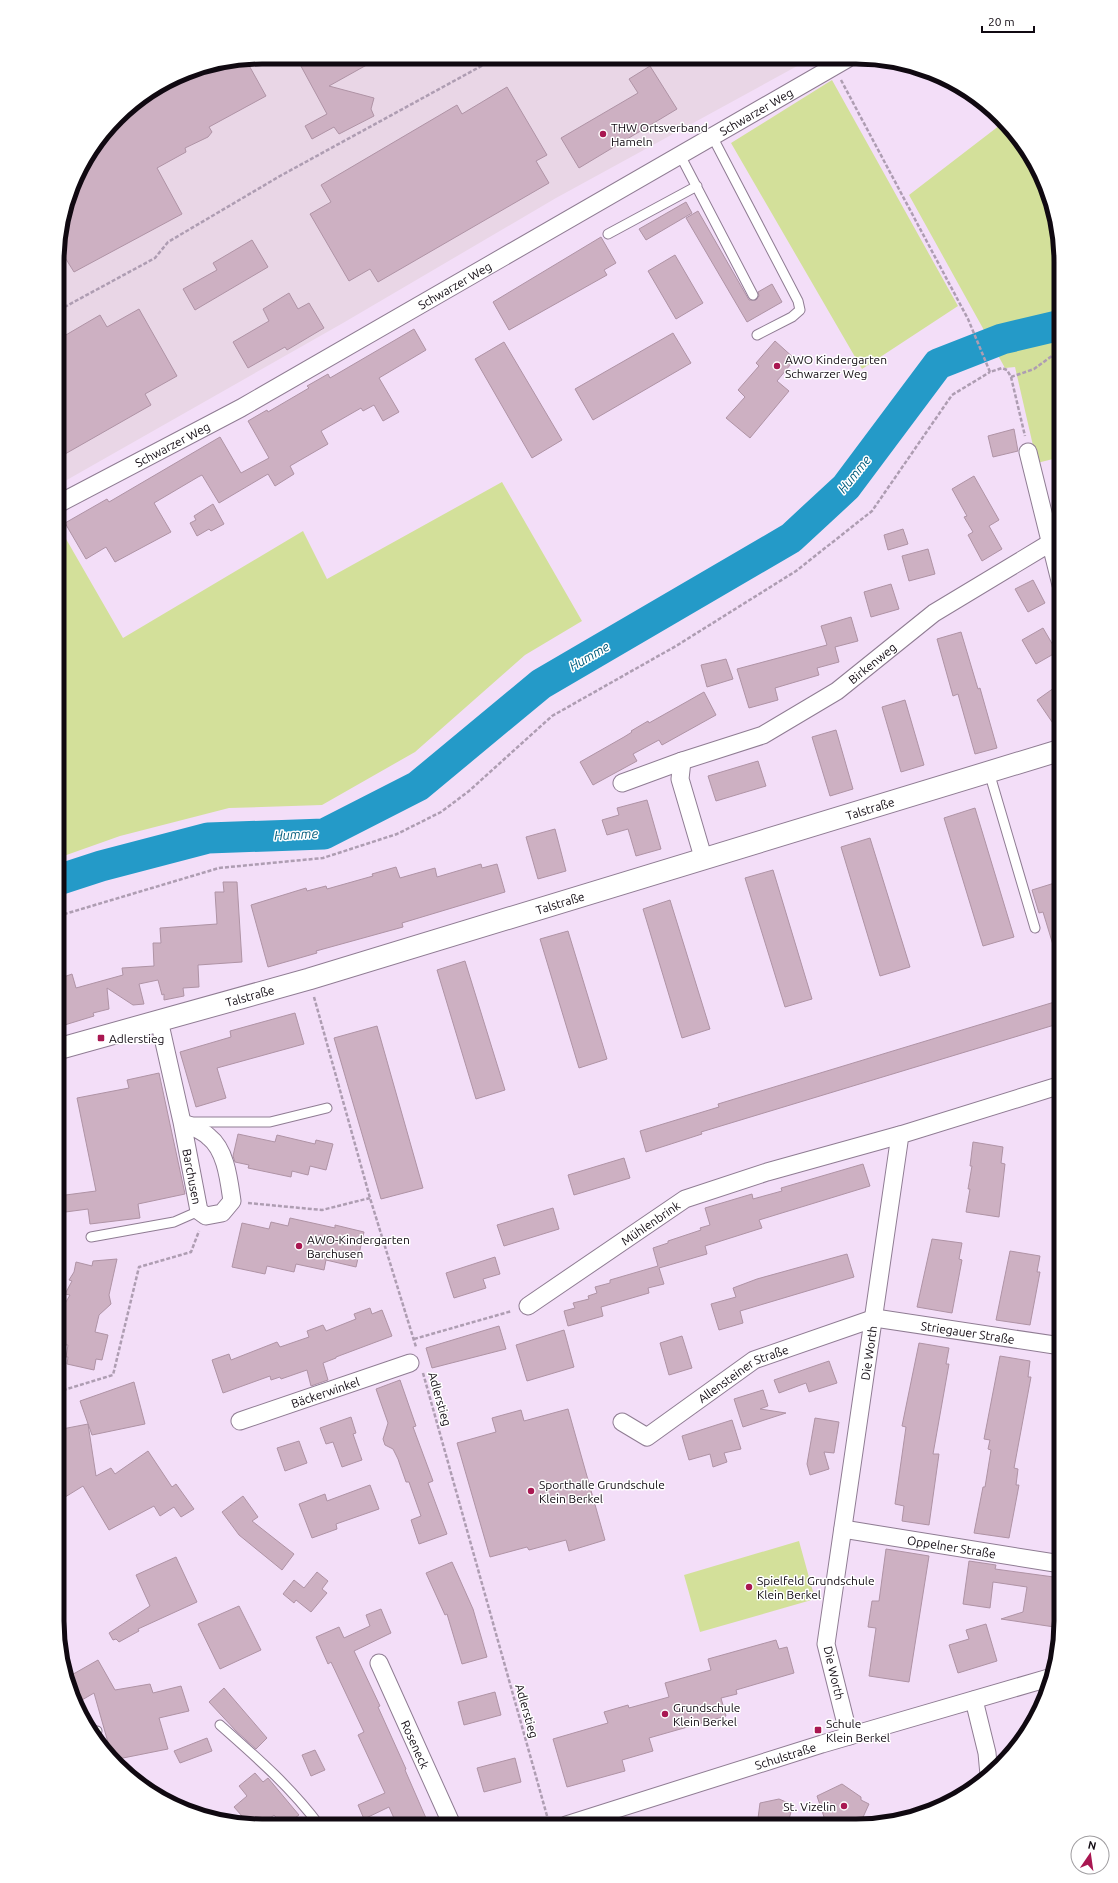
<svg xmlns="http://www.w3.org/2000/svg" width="1118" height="1883" font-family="Ubuntu,sans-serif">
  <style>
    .commercial { fill: #e9d6e6 }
    .green { fill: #d3e09a }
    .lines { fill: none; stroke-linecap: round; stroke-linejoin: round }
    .river { stroke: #249ac8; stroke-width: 31 }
    .building { fill: #cdb0c2; stroke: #af93a5 }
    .service-casing { stroke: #8f7c93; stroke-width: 11 }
    .minor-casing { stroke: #8f7c93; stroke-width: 19 }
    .tertiary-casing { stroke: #8f7c93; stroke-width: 23 }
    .path { stroke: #ae9db2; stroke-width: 2.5; stroke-dasharray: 4 2; stroke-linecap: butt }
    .service { stroke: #fff; stroke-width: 9 }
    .minor { stroke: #fff; stroke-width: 17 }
    .tertiary { stroke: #fff; stroke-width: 21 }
    .poi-dot { fill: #a91751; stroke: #fff; stroke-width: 1.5 }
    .labels { text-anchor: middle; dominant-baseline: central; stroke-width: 3; stroke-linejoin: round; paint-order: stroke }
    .street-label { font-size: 12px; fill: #100911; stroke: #fff }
    .poi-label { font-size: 12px; fill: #100911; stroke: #fff; text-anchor: start }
    .water-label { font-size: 13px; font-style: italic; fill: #005c7b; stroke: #fff }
    .rim { fill: none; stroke: #100911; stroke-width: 5 }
  </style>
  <rect width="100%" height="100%" fill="#f3def8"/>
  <path class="commercial" d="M 262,57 L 810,59 L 556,198 L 343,323 L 58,485 L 59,235 L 78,171 L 127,108 L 184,73 Z"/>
  <path class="green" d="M 832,80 L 958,306 L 862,369 L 731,143 Z
    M 1004,122 L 1019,137 L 1045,184 L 1061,262 L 1061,457 L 1037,463 L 1015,367 L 1005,368 L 909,195 Z
    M 502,482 L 582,621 L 525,655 L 415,752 L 322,805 L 229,808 L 120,836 L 58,858 L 58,525 L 123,638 L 303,531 L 327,579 Z
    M 799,1541 L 815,1599 L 700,1632 L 684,1575 Z"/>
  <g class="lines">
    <path class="river" d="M 58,880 L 101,866 L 208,838 L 324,834 L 418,786 L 541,684 L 791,538 L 846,487 L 938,364 L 1002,339 L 1061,325"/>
  </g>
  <path class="building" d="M 296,57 L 381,57 L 329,86 L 374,98 L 371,109 L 374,116 L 339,134 L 334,127 L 312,139 L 305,126 L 327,114 Z
    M 246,60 L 266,96 L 209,127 L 212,132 L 208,137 L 185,148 L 186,152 L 157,168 L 182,214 L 74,272 L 59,248 L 59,235 L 78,171 L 127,108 L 175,78 L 176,80 L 192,71 Z
    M 650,66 L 677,109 L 579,168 L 561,138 L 638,93 L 629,79 Z
    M 507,87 L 547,155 L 536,161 L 549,183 L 378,282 L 370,269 L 349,281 L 310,214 L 331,202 L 321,185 L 457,105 L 462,114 Z
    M 686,202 L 692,213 L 646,240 L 639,229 Z
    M 698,211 L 749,300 L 756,300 L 759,296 L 758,292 L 772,284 L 782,302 L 747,322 L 686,218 Z
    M 601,237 L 616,263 L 604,270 L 607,275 L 509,330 L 493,302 Z
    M 252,240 L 268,267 L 195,310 L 183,289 L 217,270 L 213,263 Z
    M 675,255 L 703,303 L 676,319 L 648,271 Z
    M 289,293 L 298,309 L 309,303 L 324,328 L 287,350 L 285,347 L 248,368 L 233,342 L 269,321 L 263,309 Z
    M 139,309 L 177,376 L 145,394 L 151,405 L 58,458 L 59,339 L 100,315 L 107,327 Z
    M 414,329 L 426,350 L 379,378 L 399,412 L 383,421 L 374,405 L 363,411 L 361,408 L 321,431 L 328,444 L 290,466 L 294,474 L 275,486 L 268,474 L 219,503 L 202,475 L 198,477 L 154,503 L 171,532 L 115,562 L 106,547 L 86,559 L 65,523 L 107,499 L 109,502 L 220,437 L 241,473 L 269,458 L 248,421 L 267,410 L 268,412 L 309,388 L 307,386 L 328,374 L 330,378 Z
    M 673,333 L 691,363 L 593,420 L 575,389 Z
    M 775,341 L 795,359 L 777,381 L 789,391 L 750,438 L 726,418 L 745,397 L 738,390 L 759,366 L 756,363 Z
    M 504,342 L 562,440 L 532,458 L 475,359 Z
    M 1014,429 L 1018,451 L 993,457 L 988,436 Z
    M 974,476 L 999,520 L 989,526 L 1002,549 L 982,561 L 968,535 L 973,532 L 964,517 L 967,516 L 952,489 Z
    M 213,504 L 224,524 L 211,531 L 209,529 L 197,536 L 190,523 L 196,520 L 194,516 Z
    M 903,529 L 908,544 L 888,550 L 884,535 Z
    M 928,549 L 935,574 L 909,581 L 902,556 Z
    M 1033,580 L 1045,603 L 1028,612 L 1015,589 Z
    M 891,584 L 899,609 L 871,617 L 864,592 Z
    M 851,617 L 858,641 L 835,647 L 839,662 L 817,668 L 819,675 L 775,688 L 778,700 L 749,708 L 737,669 L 827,645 L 821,626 Z
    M 1043,628 L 1057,652 L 1036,664 L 1022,640 Z
    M 961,632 L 978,689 L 980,688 L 997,748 L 975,754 L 958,694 L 953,696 L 937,639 Z
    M 726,659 L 733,679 L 707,687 L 701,665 Z
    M 1061,683 L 1061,735 L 1037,700 Z
    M 704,692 L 716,715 L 662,745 L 659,740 L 633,754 L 637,761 L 593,785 L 580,762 L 624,737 L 632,732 L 631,731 L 648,721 L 649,723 Z
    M 905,700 L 924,765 L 901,772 L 882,707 Z
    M 836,730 L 853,789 L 830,796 L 812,737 Z
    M 758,761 L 766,786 L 716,801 L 708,776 Z
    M 647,800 L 661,849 L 636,856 L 628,829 L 607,835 L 602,820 L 619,815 L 617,808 Z
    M 975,808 L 1014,937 L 983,946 L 944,818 Z
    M 555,829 L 566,871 L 538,879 L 526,837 Z
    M 870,838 L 910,967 L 880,976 L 841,847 Z
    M 481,864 L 482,868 L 497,864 L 505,892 L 402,923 L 403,927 L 316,951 L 317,953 L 268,967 L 251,905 L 306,888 L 307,891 L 326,886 L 327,889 L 373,876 L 372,874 L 396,867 L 400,878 L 435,868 L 437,877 Z
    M 773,870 L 812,999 L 785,1007 L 745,878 Z
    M 1061,881 L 1061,958 L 1057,958 L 1043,912 L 1039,913 L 1032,890 Z
    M 223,882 L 237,882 L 242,962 L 198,965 L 199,987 L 183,988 L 184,996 L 164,1000 L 164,994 L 162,995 L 158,980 L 139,984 L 144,1004 L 133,1005 L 107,988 L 109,1009 L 93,1013 L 94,1016 L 58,1027 L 58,979 L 72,974 L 76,988 L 123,975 L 122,968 L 154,966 L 153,943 L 161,943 L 160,928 L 217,924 L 215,892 L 224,892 Z
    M 670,900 L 710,1029 L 682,1038 L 643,909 Z
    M 568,931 L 607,1059 L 579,1068 L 540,939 Z
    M 465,961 L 505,1090 L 476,1099 L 437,970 Z
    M 1061,1000 L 1061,1023 L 701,1132 L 702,1134 L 646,1152 L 640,1131 L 719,1107 L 718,1104 Z
    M 295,1013 L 304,1044 L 217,1068 L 226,1098 L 196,1107 L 180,1052 L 231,1037 L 230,1031 Z
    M 377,1026 L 423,1188 L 381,1199 L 334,1038 Z
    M 159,1073 L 185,1194 L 138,1204 L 140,1218 L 90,1224 L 88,1209 L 58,1213 L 58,1196 L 96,1191 L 77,1098 L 129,1088 L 127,1080 Z
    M 238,1134 L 275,1142 L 277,1135 L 315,1144 L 316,1140 L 333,1144 L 326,1170 L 310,1166 L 308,1175 L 292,1171 L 291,1177 L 248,1168 L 249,1165 L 235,1162 L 233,1156 Z
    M 973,1142 L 1003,1147 L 1001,1163 L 1005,1164 L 999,1217 L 966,1212 L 970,1189 L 968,1189 L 972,1166 L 970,1166 Z
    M 624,1158 L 630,1178 L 574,1195 L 568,1175 Z
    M 863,1164 L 870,1186 L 759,1220 L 762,1228 L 705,1246 L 707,1254 L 659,1268 L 664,1284 L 648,1288 L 649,1293 L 601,1307 L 603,1316 L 568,1326 L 564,1311 L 575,1308 L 573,1303 L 589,1299 L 588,1296 L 597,1293 L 595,1287 L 610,1283 L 610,1280 L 658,1266 L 653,1248 L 668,1243 L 668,1241 L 701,1230 L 700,1228 L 710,1225 L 705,1208 L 752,1194 L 753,1199 L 782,1191 L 781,1188 Z
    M 553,1208 L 559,1229 L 504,1246 L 497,1225 Z
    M 290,1218 L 335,1228 L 335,1225 L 364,1232 L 356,1267 L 326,1260 L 324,1270 L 296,1264 L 294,1272 L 267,1266 L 265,1274 L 232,1267 L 242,1223 L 269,1229 L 271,1222 L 288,1226 Z
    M 932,1239 L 962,1243 L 959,1259 L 962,1260 L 952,1313 L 917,1307 Z
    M 1010,1251 L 1040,1256 L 1037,1272 L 1040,1272 L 1030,1325 L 996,1320 Z
    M 847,1254 L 854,1277 L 740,1311 L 743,1323 L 719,1330 L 711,1304 L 736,1297 L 733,1288 L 757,1279 Z
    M 495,1257 L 500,1274 L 483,1279 L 486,1288 L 454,1298 L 446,1273 Z
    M 117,1259 L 109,1295 L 111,1304 L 99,1315 L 95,1332 L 108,1335 L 102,1360 L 96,1359 L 94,1370 L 67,1364 L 68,1357 L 66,1357 L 68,1345 L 64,1345 L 65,1339 L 63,1339 L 65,1325 L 60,1312 L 70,1295 L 65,1294 L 72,1281 L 69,1280 L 74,1272 L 76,1262 L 92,1266 L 93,1261 Z
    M 370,1308 L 372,1314 L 382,1310 L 392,1336 L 336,1357 L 336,1358 L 323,1363 L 328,1380 L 311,1386 L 307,1370 L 281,1379 L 280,1377 L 271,1380 L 270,1376 L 223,1393 L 212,1360 L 229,1354 L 231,1360 L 277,1342 L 280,1347 L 309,1337 L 307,1331 L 323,1325 L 326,1331 L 356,1319 L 354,1314 Z
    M 499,1326 L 506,1349 L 432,1368 L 426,1348 Z
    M 564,1330 L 574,1367 L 527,1381 L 516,1345 Z
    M 682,1336 L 692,1368 L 669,1375 L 660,1343 Z
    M 919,1343 L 949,1348 L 946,1364 L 949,1364 L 933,1454 L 939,1454 L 929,1525 L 902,1521 L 904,1506 L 895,1504 L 906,1427 L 902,1426 Z
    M 1000,1356 L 1030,1361 L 1028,1377 L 1031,1377 L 1014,1468 L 1018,1469 L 1016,1485 L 1019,1485 L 1009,1538 L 974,1533 L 983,1487 L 985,1487 L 991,1450 L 988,1449 L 990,1440 L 984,1439 Z
    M 829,1361 L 837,1383 L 809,1392 L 806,1383 L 779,1393 L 774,1380 Z
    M 400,1380 L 416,1426 L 413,1427 L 433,1481 L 428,1483 L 447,1534 L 419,1544 L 411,1520 L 421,1516 L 409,1482 L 406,1482 L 398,1459 L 393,1449 L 385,1445 L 383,1439 L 388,1423 L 376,1389 Z
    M 134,1382 L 145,1424 L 92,1435 L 80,1401 Z
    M 763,1390 L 768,1406 L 760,1409 L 786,1413 L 743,1427 L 734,1399 Z
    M 568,1409 L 605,1540 L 569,1551 L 566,1540 L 529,1550 L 527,1547 L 490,1557 L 457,1443 L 496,1432 L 492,1418 L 521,1410 L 524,1421 Z
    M 351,1417 L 356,1433 L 353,1434 L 362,1460 L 342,1467 L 333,1442 L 326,1444 L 320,1428 Z
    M 815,1418 L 839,1422 L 834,1453 L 824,1452 L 829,1469 L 810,1475 L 807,1464 Z
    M 732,1420 L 741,1449 L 724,1453 L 727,1462 L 713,1467 L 710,1454 L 689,1460 L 682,1436 Z
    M 88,1424 L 96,1476 L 111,1468 L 115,1474 L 148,1451 L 172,1487 L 176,1484 L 194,1509 L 181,1517 L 174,1507 L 160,1516 L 154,1506 L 109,1530 L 83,1486 L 57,1502 L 57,1486 L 63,1482 L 57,1458 L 57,1430 Z
    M 299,1441 L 307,1463 L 285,1471 L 277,1448 Z
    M 370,1485 L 379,1509 L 336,1524 L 337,1529 L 312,1538 L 299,1504 L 325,1494 L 327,1501 Z
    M 243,1496 L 258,1517 L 252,1521 L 294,1554 L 282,1570 L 239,1535 L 222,1512 Z
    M 886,1549 L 929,1556 L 909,1682 L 869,1676 L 876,1628 L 868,1627 L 872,1601 L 879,1601 Z
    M 176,1557 L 197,1602 L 138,1629 L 139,1631 L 119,1642 L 116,1639 L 113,1640 L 109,1633 L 150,1606 L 136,1575 Z
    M 969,1561 L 996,1565 L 995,1569 L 1061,1578 L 1061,1628 L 1001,1619 L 1023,1612 L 1027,1587 L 993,1582 L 990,1608 L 963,1604 Z
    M 452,1562 L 473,1609 L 487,1657 L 462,1664 L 447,1614 L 445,1615 L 426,1573 Z
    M 317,1572 L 328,1581 L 322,1589 L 327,1593 L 311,1612 L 296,1600 L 294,1603 L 283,1594 L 294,1580 L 304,1588 Z
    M 239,1606 L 261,1650 L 220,1669 L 198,1624 Z
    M 381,1609 L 391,1633 L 354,1651 L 380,1706 L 378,1707 L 406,1769 L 405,1770 L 429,1825 L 397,1825 L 389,1807 L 364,1819 L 358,1805 L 385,1793 L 358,1735 L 364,1732 L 331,1662 L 328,1664 L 316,1637 L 339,1627 L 344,1638 L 370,1626 L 366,1615 Z
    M 986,1624 L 997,1661 L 958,1673 L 949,1645 L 969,1639 L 966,1630 Z
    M 776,1640 L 779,1649 L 787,1647 L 794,1673 L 736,1690 L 737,1694 L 721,1698 L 726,1716 L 649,1738 L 653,1751 L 622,1760 L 625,1771 L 567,1787 L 553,1739 L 608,1723 L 604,1712 L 628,1705 L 629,1708 L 669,1697 L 665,1683 L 711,1670 L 708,1659 Z
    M 98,1660 L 115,1690 L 150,1684 L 153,1693 L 181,1686 L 189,1711 L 159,1718 L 168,1749 L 113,1760 L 94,1693 L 75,1704 L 73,1699 L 68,1677 Z
    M 224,1688 L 267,1738 L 256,1749 L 236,1731 L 209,1702 Z
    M 495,1692 L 501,1715 L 464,1725 L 458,1702 Z
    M 207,1738 L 212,1751 L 180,1763 L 174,1751 Z
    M 315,1750 L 325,1770 L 311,1776 L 302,1755 Z
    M 515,1758 L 521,1782 L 484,1792 L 477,1768 Z
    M 255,1773 L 263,1782 L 268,1778 L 299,1815 L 287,1824 L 282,1824 L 274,1815 L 263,1824 L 249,1824 L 234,1807 L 247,1796 L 239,1786 Z
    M 842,1784 L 861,1797 L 861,1800 L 869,1804 L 859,1826 L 827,1826 L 817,1796 Z
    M 779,1799 L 793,1805 L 787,1826 L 757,1826 L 760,1803 Z"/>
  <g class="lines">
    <defs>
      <path id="service" d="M 712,136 L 798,301 L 800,310 L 792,317 L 757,335
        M 680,155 L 753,295
        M 608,234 L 697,186
        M 989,772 L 1035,928
        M 191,1122 L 270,1122 L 327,1108
        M 91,1237 L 174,1222 L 199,1211
        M 220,1725 C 255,1756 291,1787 319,1825
        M 91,1732 L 97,1731"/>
      <g id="minor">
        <path d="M 1028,452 L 1061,585"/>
        <path id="s1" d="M 58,504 L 241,408 L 847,59"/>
        <path d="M 682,761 L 680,779 L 703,857"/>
        <path id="s2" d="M 622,783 L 682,761 L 763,735 L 837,691 L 934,613 L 1050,543"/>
        <path id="s3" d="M 159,1020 L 182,1122 L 199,1211 L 206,1216 L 222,1213 L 232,1201 C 229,1181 226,1150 209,1137 C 202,1130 190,1126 182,1122"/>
        <path id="s4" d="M 528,1306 L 685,1199 L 767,1172 L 900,1135"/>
        <path id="s5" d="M 240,1421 L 410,1363"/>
        <path id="s6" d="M 622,1422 L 647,1437 L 754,1360 L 875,1318 L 1061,1346"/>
        <path id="s7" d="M 843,1529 L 1061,1564"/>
        <path id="s8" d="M 379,1663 L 452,1825"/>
        <path d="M 974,1700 L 987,1753 L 989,1775"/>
        <path id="s9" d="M 849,1736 L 826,1644 L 900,1135 L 1061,1085"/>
        <path id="s10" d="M 566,1825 L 822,1744 L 1052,1677"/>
      </g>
      <g id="tertiary">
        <path id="s11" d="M 58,1049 L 309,979 L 1061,750"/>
      </g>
    </defs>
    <use href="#service" class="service-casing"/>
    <use href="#minor" class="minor-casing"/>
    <use href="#tertiary" class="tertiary-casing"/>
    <path class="path" d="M 841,80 L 968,319 L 990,372 L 1002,368 L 1007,370 L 1011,377 L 1025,436
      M 59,310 L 155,258 L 168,242 L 280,176 L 496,58
      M 1011,377 L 1034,369 L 1056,353 L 1061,352
      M 58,916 L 219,868 L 323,858 L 397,834 L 441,812 L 469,791 L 552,716 L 676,646 L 796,571 L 872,511 L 952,395 L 990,372
      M 314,997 L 370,1198 L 416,1347
      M 248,1203 L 322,1210 L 370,1198
      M 414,1339 L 512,1311
      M 423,1373 L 549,1823
      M 57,1392 L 113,1375 L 139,1267 L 191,1252 L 199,1231"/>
    <use href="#service" class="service"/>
    <use href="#minor" class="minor"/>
    <use href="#tertiary" class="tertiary"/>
  </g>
  <g class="poi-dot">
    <circle cx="603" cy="134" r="4"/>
    <circle cx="777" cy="366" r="4"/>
    <rect x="97" y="1034" width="8" height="8" rx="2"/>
    <circle cx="299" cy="1246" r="4"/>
    <circle cx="531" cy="1491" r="4"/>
    <circle cx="749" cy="1587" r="4"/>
    <circle cx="665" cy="1714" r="4"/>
    <rect x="814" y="1726" width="8" height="8" rx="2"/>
    <circle cx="844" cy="1806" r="4"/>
  </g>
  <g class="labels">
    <g class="street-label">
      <text stroke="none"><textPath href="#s1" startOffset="801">Schwarzer Weg</textPath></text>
      <text stroke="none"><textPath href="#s1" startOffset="453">Schwarzer Weg</textPath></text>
      <text stroke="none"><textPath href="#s1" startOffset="129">Schwarzer Weg</textPath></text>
      <text stroke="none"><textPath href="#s2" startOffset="280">Birkenweg</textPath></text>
      <text stroke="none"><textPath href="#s11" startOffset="847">Talstraße</textPath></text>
      <text stroke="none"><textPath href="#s11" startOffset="523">Talstraße</textPath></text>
      <text stroke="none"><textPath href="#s11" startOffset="199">Talstraße</textPath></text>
      <text stroke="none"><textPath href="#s3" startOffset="160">Barchusen</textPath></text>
      <text stroke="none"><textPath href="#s4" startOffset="148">Mühlenbrink</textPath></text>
      <text stroke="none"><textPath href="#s6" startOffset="383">Striegauer Straße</textPath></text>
      <text stroke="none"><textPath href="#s9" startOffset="389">Die Worth</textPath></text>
      <text stroke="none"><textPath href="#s6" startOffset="145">Allensteiner Straße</textPath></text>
      <text stroke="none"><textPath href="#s5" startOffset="90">Bäckerwinkel</textPath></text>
      <text transform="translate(440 1399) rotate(74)">Adlerstieg</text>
      <text stroke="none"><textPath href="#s7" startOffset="110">Oppelner Straße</textPath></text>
      <text transform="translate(834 1673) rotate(77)">Die Worth</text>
      <text transform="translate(527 1711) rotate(74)">Adlerstieg</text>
      <text stroke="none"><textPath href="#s8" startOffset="89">Roseneck</textPath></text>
      <text stroke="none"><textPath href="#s10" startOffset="230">Schulstraße</textPath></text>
    </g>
    <g class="poi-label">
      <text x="611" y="127">THW Ortsverband<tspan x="611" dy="14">Hameln</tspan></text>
      <text x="785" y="359">AWO Kindergarten<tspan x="785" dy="14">Schwarzer Weg</tspan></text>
      <text x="109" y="1038">Adlerstieg</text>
      <text x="307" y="1239">AWO-Kindergarten<tspan x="307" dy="14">Barchusen</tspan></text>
      <text x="539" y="1484">Sporthalle Grundschule<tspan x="539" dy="14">Klein Berkel</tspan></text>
      <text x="757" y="1580">Spielfeld Grundschule<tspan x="757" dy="14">Klein Berkel</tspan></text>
      <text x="673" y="1707">Grundschule<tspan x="673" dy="14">Klein Berkel</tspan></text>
      <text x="826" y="1723">Schule<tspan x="826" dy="14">Klein Berkel</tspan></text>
      <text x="836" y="1806" text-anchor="end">St. Vizelin</text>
    </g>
    <g class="water-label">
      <text transform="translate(854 474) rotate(-51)">Humme</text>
      <text transform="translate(589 656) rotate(-30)">Humme</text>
      <text transform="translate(296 834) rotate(-3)">Humme</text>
    </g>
  </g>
  <path d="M0 0H1118V1883H0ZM262 64H856A198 198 0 0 1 1054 262V1621A198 198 0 0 1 856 1819H262A198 198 0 0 1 64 1621V262A198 198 0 0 1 262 64Z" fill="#fff" fill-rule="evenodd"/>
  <path class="rim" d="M262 64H856A198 198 0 0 1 1054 262V1621A198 198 0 0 1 856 1819H262A198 198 0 0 1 64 1621V262A198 198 0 0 1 262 64Z"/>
  <g transform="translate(1090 1855) rotate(13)"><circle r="19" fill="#ffffff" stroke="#9f9da0"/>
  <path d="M0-3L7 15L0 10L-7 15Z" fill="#a91751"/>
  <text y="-6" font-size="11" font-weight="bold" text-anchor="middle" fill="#100911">N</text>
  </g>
  <path d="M982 26v6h52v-6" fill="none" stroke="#100911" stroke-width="2"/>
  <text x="988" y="26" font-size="12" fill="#100911" stroke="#ffffff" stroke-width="3" paint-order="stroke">20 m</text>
</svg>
